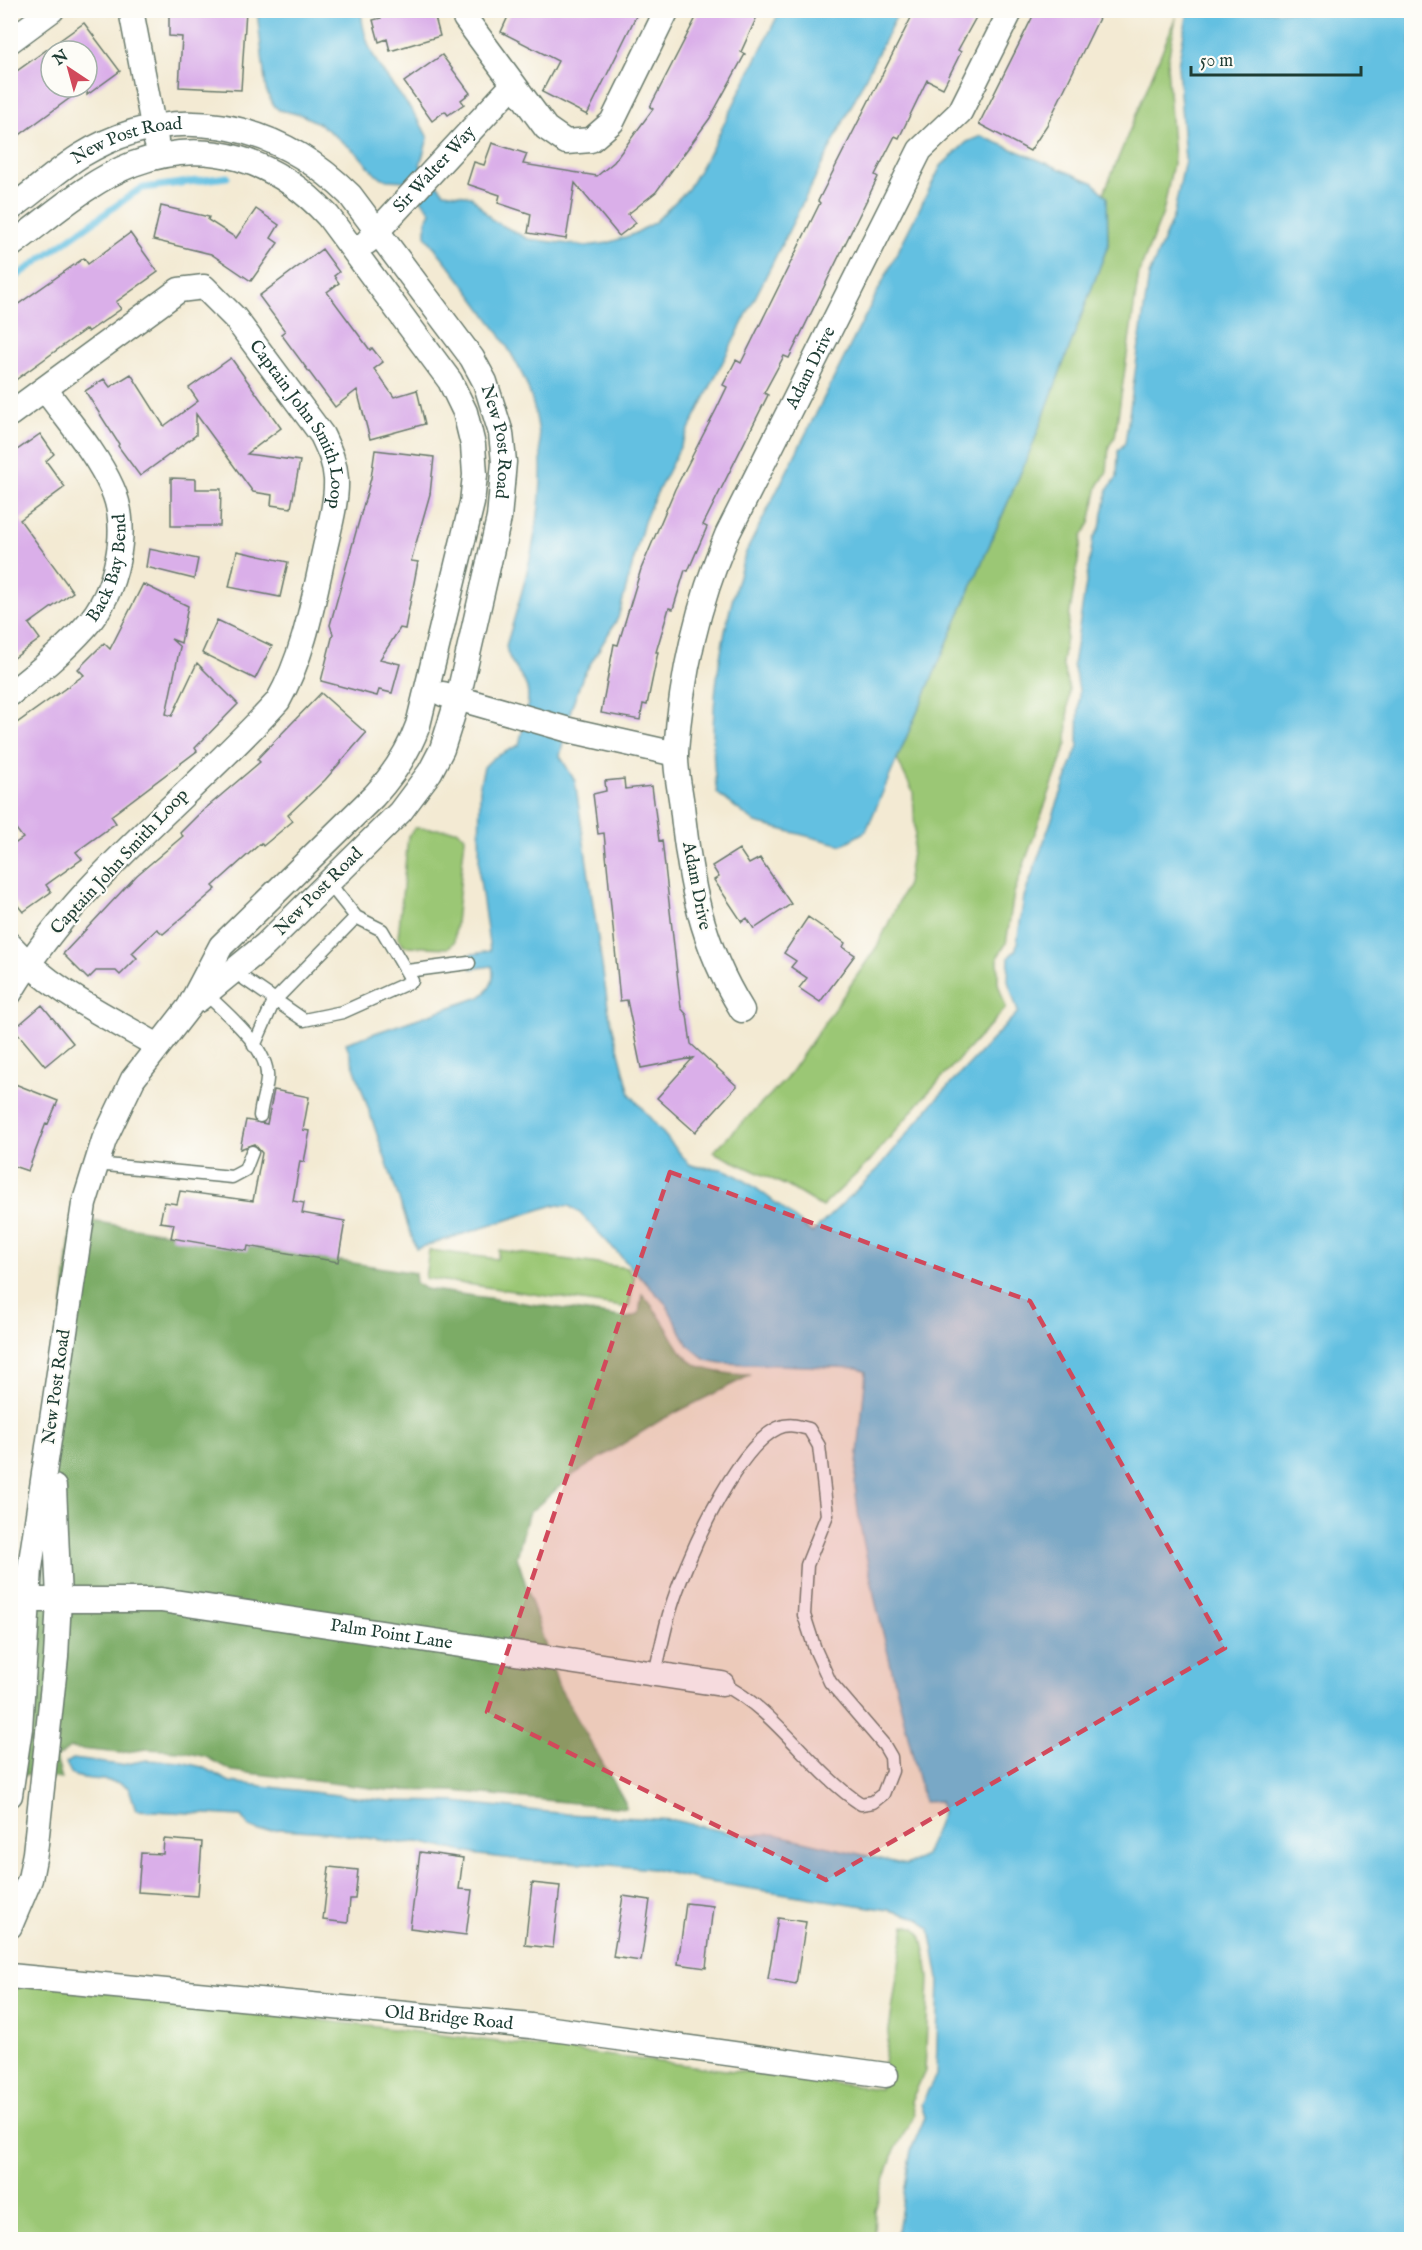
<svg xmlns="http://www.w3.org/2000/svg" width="1422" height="2250" font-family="'IM FELL English',serif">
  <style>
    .green { fill: #9bc774; stroke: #5d8254; stroke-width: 1.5 }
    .forest { fill: #7cac66; stroke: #4e744d; stroke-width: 1.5 }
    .water { fill: #63c0e1; stroke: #417e8a; stroke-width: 1.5 }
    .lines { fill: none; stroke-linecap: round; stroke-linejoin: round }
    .stream { stroke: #63c0e1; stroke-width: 7 }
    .building { fill: #daafe9 }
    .lane-casing { stroke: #697a6c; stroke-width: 15 }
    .street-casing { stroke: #697a6c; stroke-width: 27 }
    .lane { stroke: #fff; stroke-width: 12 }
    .street { stroke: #fff; stroke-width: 24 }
    .marked { fill: #d1495b; fill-opacity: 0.2; stroke: #d1495b; stroke-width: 4.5; stroke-dasharray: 12 8; stroke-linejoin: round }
    .labels { text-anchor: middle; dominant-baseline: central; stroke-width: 4.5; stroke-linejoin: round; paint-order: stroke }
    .street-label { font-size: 18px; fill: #1f3d34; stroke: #fdfcf7 }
  </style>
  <rect width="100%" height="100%" fill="#fdfcf7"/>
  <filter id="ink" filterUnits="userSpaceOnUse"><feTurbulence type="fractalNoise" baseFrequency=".0167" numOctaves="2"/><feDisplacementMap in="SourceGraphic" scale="12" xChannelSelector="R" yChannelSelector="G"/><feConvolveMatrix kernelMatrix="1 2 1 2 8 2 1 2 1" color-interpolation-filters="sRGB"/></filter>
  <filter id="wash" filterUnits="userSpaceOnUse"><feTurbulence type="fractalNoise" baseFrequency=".008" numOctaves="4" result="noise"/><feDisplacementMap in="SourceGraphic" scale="24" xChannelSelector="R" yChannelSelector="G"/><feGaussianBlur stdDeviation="1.35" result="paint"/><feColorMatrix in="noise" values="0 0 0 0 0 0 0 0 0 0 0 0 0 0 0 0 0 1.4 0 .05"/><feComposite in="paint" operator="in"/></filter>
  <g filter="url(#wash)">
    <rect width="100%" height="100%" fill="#f3ead3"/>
    <path class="green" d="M 1176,17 L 1167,65 L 1174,158 L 1163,213 L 1139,273 L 1115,437 L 1109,446 L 1107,472 L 1098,486 L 1090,523 L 1082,536 L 1062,663 L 1069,689 L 1067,743 L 1014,893 L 1006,944 L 998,956 L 998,983 L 1006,1008 L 924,1097 L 870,1161 L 822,1207 L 789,1187 L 713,1152 L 786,1079 L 878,945 L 907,884 L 915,834 L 913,792 L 897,759 L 1033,444 L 1108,245 L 1107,197 L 1104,193 Z
      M 415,828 L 457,830 L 465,837 L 454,942 L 448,948 L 405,946 L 398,938 L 408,836 Z
      M 429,1250 L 497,1259 L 499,1250 L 627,1268 L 634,1277 L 629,1308 L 425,1278 Z
      M 905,1925 L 915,1928 L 921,1934 L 926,1956 L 929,1978 L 925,2071 L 911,2101 L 914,2115 L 892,2156 L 875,2210 L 874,2239 L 11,2239 L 10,1968 L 213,2007 L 880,2089 Z"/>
    <path class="forest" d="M 72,1218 L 415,1273 L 416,1283 L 425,1289 L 629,1318 L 639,1314 L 642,1294 C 688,1343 666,1373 751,1375 L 661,1420 L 573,1475 L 528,1514 L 517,1557 L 558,1685 L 625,1802 L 625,1808 L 454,1791 L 388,1790 L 232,1771 L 206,1757 L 181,1751 L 146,1749 L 120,1753 L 70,1748 L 56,1758 L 62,1779 L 16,1774 Z"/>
    <path class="water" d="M 257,11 L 361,11 C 366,72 406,90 428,138 L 420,165 L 444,192 L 471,196 L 492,220 L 528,239 L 586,246 L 608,243 L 634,234 L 655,222 L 688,189 L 711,150 L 780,11 L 899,11 L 651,505 L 644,522 L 618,618 L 583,676 L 571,709 L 560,756 L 575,781 L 609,1013 L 630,1094 L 689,1164 C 701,1170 712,1166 725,1170 C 752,1181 789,1214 812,1233 L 878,1169 L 932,1104 L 1018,1012 L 1008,981 L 1009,957 L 1016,949 L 1024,897 L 1078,746 L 1079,689 L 1073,665 L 1093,539 L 1100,528 L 1108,489 L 1117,477 L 1118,451 L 1125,443 L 1149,275 L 1173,217 L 1185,160 L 1178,65 L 1188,11 L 1411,11 L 1411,2239 L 894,2239 L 898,2231 L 911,2150 L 925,2117 L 921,2104 L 936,2075 L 939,1979 L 930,1929 L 919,1918 L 889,1910 L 703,1881 L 652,1869 L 589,1863 L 531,1861 L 479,1855 L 418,1842 L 401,1843 L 327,1832 L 280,1829 L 259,1831 L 249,1827 L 241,1816 L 136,1810 L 129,1788 C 113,1777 90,1782 72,1775 L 66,1763 L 73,1759 L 121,1765 L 147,1760 L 181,1762 L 202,1767 L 230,1782 L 295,1790 L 389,1801 L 454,1802 L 567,1814 L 673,1820 L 739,1835 L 774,1834 L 906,1865 L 925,1856 L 942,1813 L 940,1801 L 924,1802 L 876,1604 L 859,1520 L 855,1485 L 866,1372 L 858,1368 L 722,1363 L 706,1360 L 688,1345 L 666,1304 L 579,1212 L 569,1206 L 554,1205 L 416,1249 L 346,1043 L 480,997 C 492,989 495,979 492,966 L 471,969 L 468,955 L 490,951 L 479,873 L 480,784 L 484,767 L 493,758 L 519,745 C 522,729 531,705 527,688 C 522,672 508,664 506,646 C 531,564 558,471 528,388 C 511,342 458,276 426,237 L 426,221 L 431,212 L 407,181 L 387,180 L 376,175 L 358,154 L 320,124 L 302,115 L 279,110 L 273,105 L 266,90 Z
      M 981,136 L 1094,183 L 1107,197 L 1108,245 L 1033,444 L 866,831 L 842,845 L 756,823 L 717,793 C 705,712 722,629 746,552 L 941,166 L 967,142 Z"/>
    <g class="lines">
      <path class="stream" d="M 10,281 L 134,193 L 143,188 L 227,177"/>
    </g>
    <g id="blocks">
      <path class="building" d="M 169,10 L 246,10 L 241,90 L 179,87 L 182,37 L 169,36 Z
        M 395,10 L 433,10 L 440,36 L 390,51 L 387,39 L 379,42 L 373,20 L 381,18 L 380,15 Z
        M 511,10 L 639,10 L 587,115 L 542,92 L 558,61 L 501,32 Z
        M 700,10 L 760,10 L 741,52 L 745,54 L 710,118 L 656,192 L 628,214 L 636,223 L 619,236 L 575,183 L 566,239 L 528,233 L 531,214 L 498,203 L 500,195 L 467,184 L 474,162 L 484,165 L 492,143 L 527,154 L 523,164 L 597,176 L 614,162 L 653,109 L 650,107 Z
        M 915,10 L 980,10 L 958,50 L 961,52 L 943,88 L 927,80 L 899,138 L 895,136 L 875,175 L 878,177 L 789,358 L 784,356 L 764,393 L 768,395 L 703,525 L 707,527 L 688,571 L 685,570 L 673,609 L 669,608 L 656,652 L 658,652 L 647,705 L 643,704 L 640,720 L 601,713 L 614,644 L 618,645 L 641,569 L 675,489 L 716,410 L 727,387 L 723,385 L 736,360 L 741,363 L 820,203 L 818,201 Z
        M 1036,10 L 1103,10 L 1047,125 L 1030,151 L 979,124 Z
        M 84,23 L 120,71 L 87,95 L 87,51 L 51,51 L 51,87 L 85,87 L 10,142 L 10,76 Z
        M 442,55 L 470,93 L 461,100 L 464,104 L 448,115 L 445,111 L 432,121 L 404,82 Z
        M 161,206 L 209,217 L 208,220 L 236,238 L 256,209 L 279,225 L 271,238 L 278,243 L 251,281 L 211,254 L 153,240 Z
        M 130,233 L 158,272 L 116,302 L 121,309 L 88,332 L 86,329 L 10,384 L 10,310 L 84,258 L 88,264 Z
        M 322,249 L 339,272 L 334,276 L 339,283 L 327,292 L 370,350 L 372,348 L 383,362 L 374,369 L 394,397 L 417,390 L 425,424 L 370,439 L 357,390 L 335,407 L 281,334 L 285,331 L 259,296 Z
        M 231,358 L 281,428 L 247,454 L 300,461 L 291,508 L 271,505 L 272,495 L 253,492 L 196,414 L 196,435 L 140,476 L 118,446 L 119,444 L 85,391 L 104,379 L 110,387 L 131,374 L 164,426 L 198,401 L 189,388 Z
        M 40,434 L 54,454 L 46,461 L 65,487 L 20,520 L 73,592 L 29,624 L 40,639 L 10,661 L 10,455 Z
        M 375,450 L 434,457 L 430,494 L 411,561 L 418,562 L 405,629 L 400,628 L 380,659 L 400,664 L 392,693 L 379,690 L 377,696 L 321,681 L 333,634 L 330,625 L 371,478 Z
        M 171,478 L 196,479 L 196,489 L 221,489 L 220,526 L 171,526 Z
        M 149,549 L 198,559 L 194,579 L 146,567 Z
        M 237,551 L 288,562 L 280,597 L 229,587 Z
        M 143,584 L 188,606 L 181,643 L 171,639 L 180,647 L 166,714 L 172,716 L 197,663 L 238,704 L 195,748 L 197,751 L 111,816 L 116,823 L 76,852 L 82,859 L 46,885 L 51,892 L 23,912 L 10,896 L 10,847 L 23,838 L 10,821 L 10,728 L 84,675 L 78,669 L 104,643 L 110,649 Z
        M 217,620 L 272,646 L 255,679 L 202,653 Z
        M 321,693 L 366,733 L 325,780 L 288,815 L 293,821 L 263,846 L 261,843 L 213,886 L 216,889 L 163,934 L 157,929 L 132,953 L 137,958 L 120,975 L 116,971 L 96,971 L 88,979 L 63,954 L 137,875 L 183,836 L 180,833 L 199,814 L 260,762 L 257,759 Z
        M 624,779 L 625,789 L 652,786 L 659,841 L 662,840 L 681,1008 L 687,1015 L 691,1044 L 737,1086 L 695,1132 L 657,1098 L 693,1058 L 641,1068 L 627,1000 L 620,1001 L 604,833 L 598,834 L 593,794 L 606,791 L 605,781 Z
        M 739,849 L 749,864 L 760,858 L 791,904 L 754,929 L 747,918 L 742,922 L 714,880 L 719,877 L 712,866 Z
        M 808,917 L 845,943 L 843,947 L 855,955 L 820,1002 L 799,988 L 807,978 L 791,967 L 796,961 L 784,953 Z
        M 42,1005 L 73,1043 L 45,1066 L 14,1029 Z
        M 10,1082 L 58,1101 L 48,1124 L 46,1123 L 28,1171 L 10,1165 Z
        M 274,1090 L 309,1097 L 303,1130 L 310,1131 L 304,1162 L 300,1161 L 293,1201 L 304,1203 L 302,1213 L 345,1221 L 338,1262 L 248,1246 L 247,1251 L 171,1238 L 174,1224 L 160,1222 L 164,1202 L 177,1204 L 180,1191 L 253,1201 L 262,1153 L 254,1144 L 240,1149 L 246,1120 L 267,1124 Z
        M 164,1839 L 202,1842 L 198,1896 L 138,1892 L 141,1853 L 163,1854 Z
        M 420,1852 L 463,1858 L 459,1889 L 472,1890 L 466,1935 L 410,1928 Z
        M 329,1867 L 358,1870 L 355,1899 L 350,1899 L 348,1923 L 323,1920 Z
        M 532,1883 L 560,1886 L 553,1948 L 525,1945 Z
        M 623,1896 L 650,1900 L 641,1961 L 613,1957 Z
        M 686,1903 L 713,1906 L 706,1968 L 678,1964 Z
        M 778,1918 L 806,1922 L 796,1984 L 768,1979 Z"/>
    </g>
  </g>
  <g filter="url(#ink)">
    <use href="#blocks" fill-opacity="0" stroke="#697a6c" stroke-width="1.5"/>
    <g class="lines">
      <defs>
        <path id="lane" d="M 233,971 L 304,1020 L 343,1012 L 412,981 L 382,930 L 356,917 L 328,882
          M 407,971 L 469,963
          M 206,994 C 226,1013 270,1049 267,1079 C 266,1092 261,1103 260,1116
          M 254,1046 L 274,1001 L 356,917
          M 96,1164 L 232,1177 L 245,1170 L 252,1152
          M 655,1673 C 660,1653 664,1631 670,1611 C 684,1564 734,1449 778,1428 C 789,1423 798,1426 809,1429 L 819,1446 L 827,1515 L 807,1565 L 804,1615 L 815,1649 L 830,1682 L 884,1745 L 891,1757 L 892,1771 L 883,1794 L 873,1802 L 861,1804 C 809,1770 778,1711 722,1684"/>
        <g id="street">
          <path d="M 131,10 L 156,141"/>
          <path d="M 465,10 L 465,18 L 546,128 L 566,142 L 591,140 L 612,122 L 667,10"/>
          <path d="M 10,41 L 52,10"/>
          <path id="s1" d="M 10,209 C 34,192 55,172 80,156 C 172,99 275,121 350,195 L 472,358 L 485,382 L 501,433 L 504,462 L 499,518 L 458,698 L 442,749 L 430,772 L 400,812 L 265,945 L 198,1000"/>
          <path id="s2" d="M 367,242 L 513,85"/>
          <path d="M 10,246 C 49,218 87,182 133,164 C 207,136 276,160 328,216 L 450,381 L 465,412 L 473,445 L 475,475 L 472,503 L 418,725 C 408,753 394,774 374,796 L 221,946 L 189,1007 L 133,1079 L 104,1140 L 84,1204 L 30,1568 L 20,1728 L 10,1795"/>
          <path id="s3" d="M 10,414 L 179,290 L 204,287 L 235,318 L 322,435 C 329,450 335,462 336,479 C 337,502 329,529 324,552 C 313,602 304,655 278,701 C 190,798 78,878 10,993"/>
          <path id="s4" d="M 10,694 C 37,673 63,652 86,626 C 116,593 131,530 112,488 C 96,452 67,420 45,389"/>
          <path d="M 443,694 L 569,730 L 676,754"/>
          <path d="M 10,945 C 50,990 108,1017 158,1046"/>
          <path id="s5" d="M 742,1010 C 701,944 690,882 682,806 C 680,789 675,769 676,752 C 681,678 698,603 727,535 L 920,150 L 960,112 L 1011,10"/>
          <path id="s6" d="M 28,1600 L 161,1600 L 722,1684"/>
          <path d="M 10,1926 L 30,1879 L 35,1853 L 56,1657 L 59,1599 L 54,1487"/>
          <path id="s7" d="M 10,1976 L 531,2026 L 886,2075"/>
        </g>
      </defs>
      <use href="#lane" class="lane-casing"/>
      <use href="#street" class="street-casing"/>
      <use href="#lane" class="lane"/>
      <use href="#street" class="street"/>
    </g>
  </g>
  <path class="marked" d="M 670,1172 L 1030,1301 L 1225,1648 L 826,1880 L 487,1712 Z"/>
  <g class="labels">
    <g class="street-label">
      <text stroke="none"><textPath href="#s1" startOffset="138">New Post Road</textPath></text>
      <text stroke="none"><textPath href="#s2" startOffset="99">Sir Walter Way</textPath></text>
      <text stroke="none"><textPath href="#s5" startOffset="680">Adam Drive</textPath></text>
      <text stroke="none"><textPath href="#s3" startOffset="405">Captain John Smith Loop</textPath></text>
      <text stroke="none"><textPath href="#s1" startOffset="676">New Post Road</textPath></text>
      <text stroke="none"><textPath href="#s4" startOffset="166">Back Bay Bend</textPath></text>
      <text transform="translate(120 862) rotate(-47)">Captain John Smith Loop</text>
      <text transform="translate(696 886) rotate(79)">Adam Drive</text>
      <text transform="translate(319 892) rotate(-45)">New Post Road</text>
      <text transform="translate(57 1387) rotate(-82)">New Post Road</text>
      <text stroke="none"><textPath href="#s6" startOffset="366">Palm Point Lane</textPath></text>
      <text stroke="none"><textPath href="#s7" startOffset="441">Old Bridge Road</textPath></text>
    </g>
  </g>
  <rect width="1422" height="2250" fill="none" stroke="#fdfcf7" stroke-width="36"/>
  <g transform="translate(69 69) rotate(324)"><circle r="28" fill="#fdfcf7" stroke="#a4b0a9" stroke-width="1.5"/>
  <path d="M0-4.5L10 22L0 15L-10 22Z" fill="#d1495b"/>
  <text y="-9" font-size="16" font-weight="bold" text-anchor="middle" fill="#1f3d34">N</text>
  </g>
  <path d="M1191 66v9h170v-9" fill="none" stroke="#1f3d34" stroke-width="3"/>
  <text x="1200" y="66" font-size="18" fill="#1f3d34" stroke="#fdfcf7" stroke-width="4.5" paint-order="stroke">50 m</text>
</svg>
